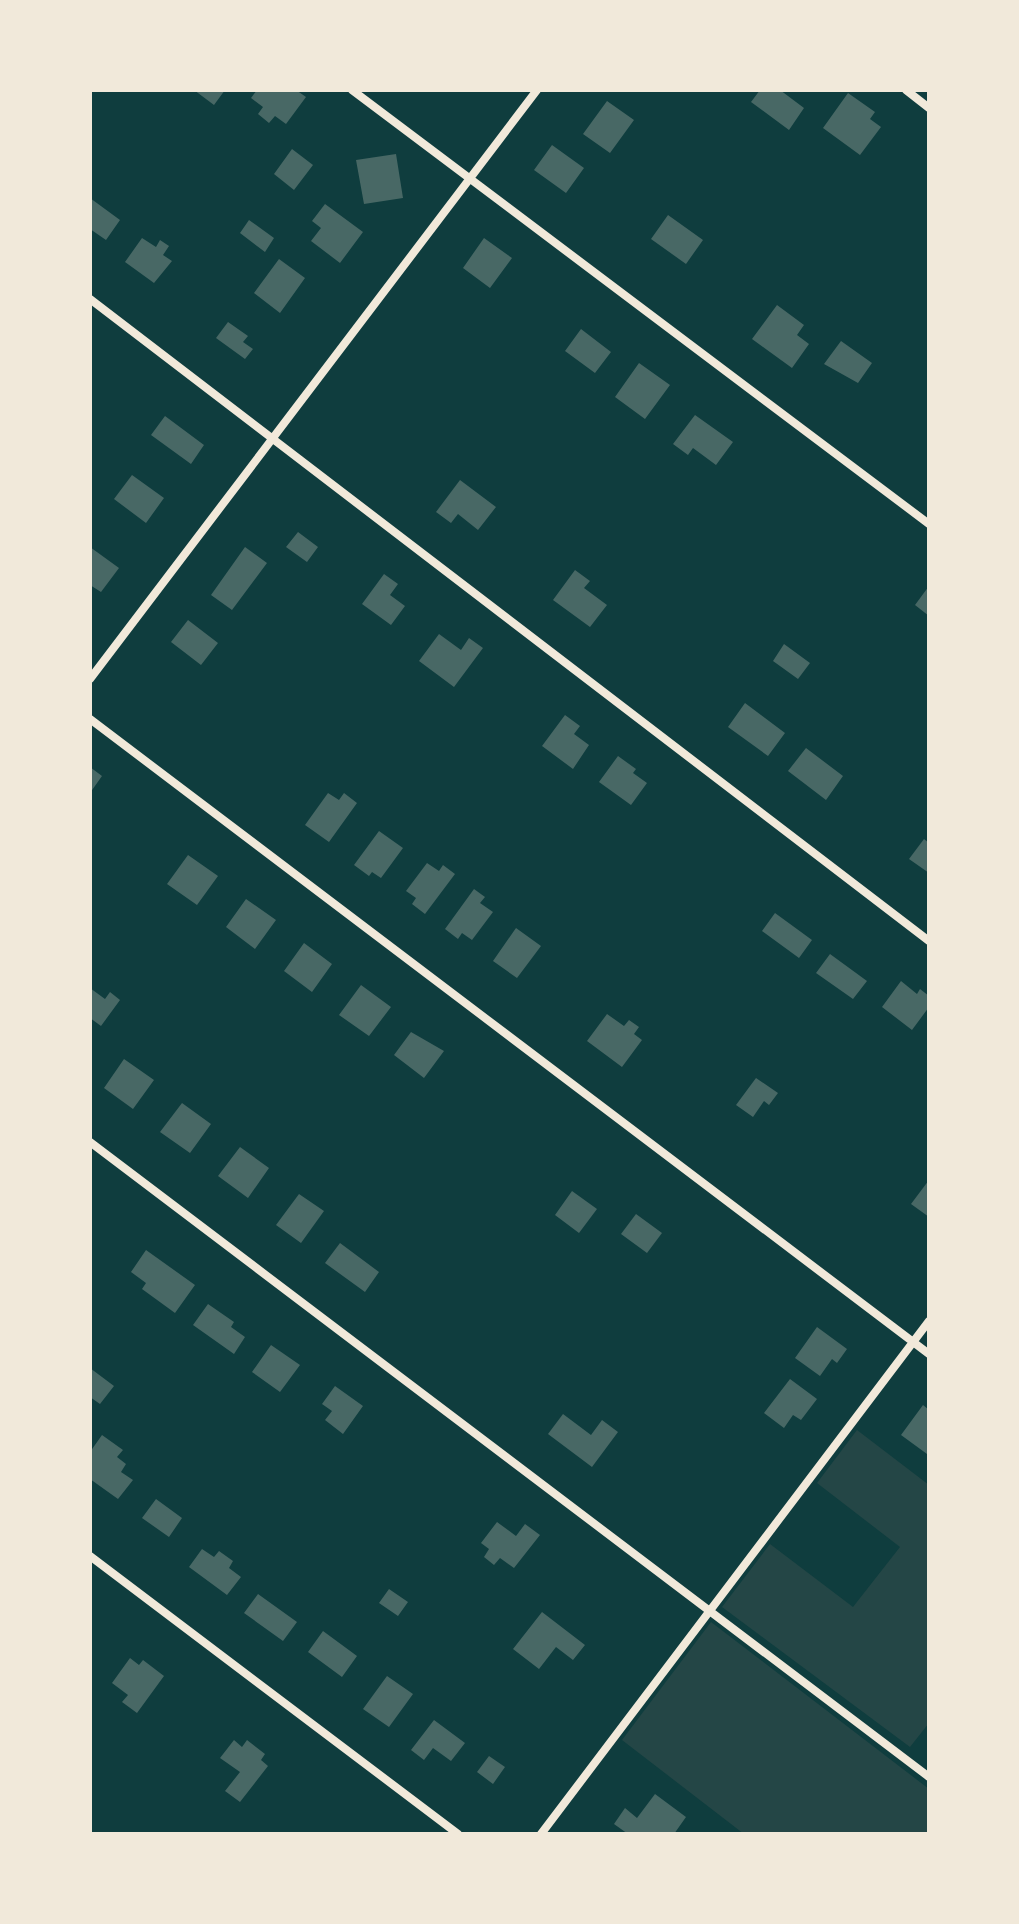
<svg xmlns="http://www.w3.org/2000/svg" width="1019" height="1924" font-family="'Fira Sans',sans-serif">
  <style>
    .green { fill: #244646 }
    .building { fill: #486865 }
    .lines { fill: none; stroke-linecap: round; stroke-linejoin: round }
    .minor { stroke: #f1e9da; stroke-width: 8 }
  </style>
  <rect width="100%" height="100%" fill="#0f3d3e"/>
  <path class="green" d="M 857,1430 L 929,1485 L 929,1723 L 910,1747 L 722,1607 L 770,1544 L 853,1607 L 900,1547 L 817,1483 Z
    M 711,1622 L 929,1789 L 929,1834 L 744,1834 L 622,1740 Z"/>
  <path class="building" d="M 194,90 L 225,90 L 214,105 Z
    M 257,90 L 296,90 L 306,97 L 286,124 L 275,116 L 269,123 L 258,114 L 263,107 L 251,98 Z
    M 760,90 L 780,90 L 804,108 L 789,130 L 751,102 Z
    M 848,93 L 875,112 L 870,119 L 881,127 L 860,155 L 823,128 Z
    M 607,101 L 634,120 L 610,153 L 583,134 Z
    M 552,145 L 584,168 L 566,193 L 534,170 Z
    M 292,149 L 313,165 L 294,190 L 274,174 Z
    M 396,154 L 403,198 L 364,204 L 356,160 Z
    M 90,198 L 120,220 L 106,240 L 90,229 Z
    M 325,204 L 363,232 L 340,263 L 311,241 L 321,228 L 312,221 Z
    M 668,215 L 703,240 L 686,264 L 651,239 Z
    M 249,220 L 274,238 L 265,252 L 240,233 Z
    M 142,238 L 156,247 L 160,240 L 169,246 L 163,255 L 172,261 L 154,283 L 125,262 Z
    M 484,238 L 512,258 L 490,288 L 463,268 Z
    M 279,259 L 305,278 L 280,313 L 254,293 Z
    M 777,305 L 804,325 L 797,335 L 809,344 L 792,368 L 752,339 Z
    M 228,322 L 248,336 L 243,342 L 253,349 L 245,359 L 216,338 Z
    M 581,329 L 611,352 L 595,373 L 565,351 Z
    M 841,341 L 872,363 L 858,383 L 824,364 Z
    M 639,363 L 670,385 L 645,419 L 615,397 Z
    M 695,415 L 733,442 L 716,465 L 693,448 L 688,455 L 673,444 Z
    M 165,416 L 204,445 L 191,464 L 151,435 Z
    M 132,475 L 164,498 L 146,523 L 114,499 Z
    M 460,480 L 496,507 L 478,530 L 458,514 L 451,523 L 436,512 Z
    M 298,532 L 318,547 L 307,562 L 286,547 Z
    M 90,547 L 119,568 L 101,592 L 90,585 Z
    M 245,547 L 267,563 L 232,610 L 211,595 Z
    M 575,570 L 590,581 L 584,588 L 607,605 L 590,627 L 553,600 Z
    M 384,574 L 398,584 L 390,595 L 405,606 L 391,625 L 362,604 Z
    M 929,586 L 929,616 L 915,605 Z
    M 188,620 L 218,643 L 201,665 L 171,642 Z
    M 439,634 L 461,650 L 469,638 L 483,648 L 454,687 L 419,661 Z
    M 784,644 L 810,663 L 798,679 L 773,661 Z
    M 745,703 L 785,733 L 768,756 L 728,727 Z
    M 565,715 L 580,726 L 574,734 L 589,745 L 573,769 L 542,746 Z
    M 806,748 L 843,776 L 826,800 L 788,771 Z
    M 618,756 L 636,769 L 633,773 L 647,783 L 631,805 L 599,782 Z
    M 90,767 L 102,776 L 90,793 Z
    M 328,793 L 339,800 L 344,793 L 357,803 L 329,842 L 305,825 Z
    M 379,831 L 403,848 L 381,878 L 372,872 L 369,876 L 354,865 Z
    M 924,839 L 929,843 L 929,873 L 909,859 Z
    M 188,855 L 218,876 L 197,905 L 167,884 Z
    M 427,863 L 439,871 L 443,865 L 455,874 L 425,914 L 412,904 L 416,898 L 406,891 Z
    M 474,889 L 485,897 L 480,903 L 493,912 L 472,940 L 462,933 L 458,939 L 445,929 Z
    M 246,899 L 276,920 L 255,949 L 226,927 Z
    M 775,913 L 812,940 L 799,958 L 762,931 Z
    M 516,928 L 541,946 L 517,978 L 493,961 Z
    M 304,943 L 332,964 L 312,992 L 284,971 Z
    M 830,954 L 867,981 L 853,999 L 816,973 Z
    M 901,981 L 917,994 L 920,989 L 929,996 L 929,1007 L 912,1030 L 882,1007 Z
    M 361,985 L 391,1007 L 369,1036 L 339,1015 Z
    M 90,988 L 105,999 L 110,992 L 120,1000 L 101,1026 L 90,1018 Z
    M 607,1014 L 624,1026 L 629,1020 L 639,1027 L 634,1034 L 642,1040 L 622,1067 L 587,1041 Z
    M 411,1032 L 444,1051 L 424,1078 L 394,1055 Z
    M 124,1059 L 154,1080 L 133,1109 L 104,1088 Z
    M 756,1078 L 778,1093 L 769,1105 L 764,1101 L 753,1117 L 736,1105 Z
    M 182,1103 L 211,1124 L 190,1153 L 160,1132 Z
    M 240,1147 L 269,1168 L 248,1198 L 218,1176 Z
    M 929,1180 L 929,1217 L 911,1204 Z
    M 572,1191 L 597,1209 L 579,1233 L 555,1215 Z
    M 299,1194 L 324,1211 L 301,1243 L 276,1225 Z
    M 636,1214 L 662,1233 L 647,1253 L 621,1234 Z
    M 340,1243 L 379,1272 L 365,1292 L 325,1263 Z
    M 146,1250 L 195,1285 L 175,1313 L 142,1289 L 146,1283 L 131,1272 Z
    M 208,1304 L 234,1322 L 231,1327 L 245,1337 L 234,1354 L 193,1325 Z
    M 817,1327 L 847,1349 L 837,1363 L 832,1359 L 820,1376 L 795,1358 Z
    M 271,1345 L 300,1365 L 280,1392 L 252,1372 Z
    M 90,1368 L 114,1386 L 100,1404 L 90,1397 Z
    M 790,1379 L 817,1399 L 801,1420 L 793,1415 L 784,1428 L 764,1413 Z
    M 335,1386 L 363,1406 L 343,1434 L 325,1420 L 332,1411 L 322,1404 Z
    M 923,1405 L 929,1410 L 927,1454 L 901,1435 Z
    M 563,1414 L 591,1435 L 602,1420 L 618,1432 L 592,1467 L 548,1434 Z
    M 102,1435 L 123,1450 L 117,1457 L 126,1464 L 121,1472 L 133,1480 L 118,1499 L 90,1479 L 90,1452 Z
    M 156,1499 L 182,1518 L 169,1537 L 142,1518 Z
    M 497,1522 L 516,1536 L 525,1524 L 540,1535 L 514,1568 L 500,1558 L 494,1565 L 484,1557 L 489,1549 L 481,1543 Z
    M 202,1549 L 214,1557 L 219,1551 L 233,1561 L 229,1568 L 241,1577 L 227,1595 L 189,1567 Z
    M 389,1589 L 408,1602 L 398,1616 L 379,1603 Z
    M 258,1594 L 297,1622 L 283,1641 L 244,1613 Z
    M 542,1612 L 585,1645 L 573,1660 L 556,1647 L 539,1669 L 513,1649 Z
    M 323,1631 L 357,1656 L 342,1677 L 308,1652 Z
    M 130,1658 L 139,1665 L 143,1660 L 164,1676 L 137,1713 L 122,1702 L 128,1695 L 112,1683 Z
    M 387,1676 L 413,1694 L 389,1727 L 363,1709 Z
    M 434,1720 L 465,1743 L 451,1761 L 433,1748 L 424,1760 L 411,1750 Z
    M 234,1740 L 242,1747 L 247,1740 L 265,1754 L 261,1760 L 268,1766 L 240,1802 L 225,1791 L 240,1772 L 220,1758 Z
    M 489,1756 L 505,1767 L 493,1784 L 477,1772 Z
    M 655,1794 L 686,1817 L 674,1834 L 628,1834 L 614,1824 L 625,1808 L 637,1818 Z"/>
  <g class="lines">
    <path class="minor" d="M 352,90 L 929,524
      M 906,90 L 929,108
      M 90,299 L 929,941
      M 90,679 L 537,90
      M 90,719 L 929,1354
      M 90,1142 L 929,1777
      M 90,1556 L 458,1834
      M 541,1834 L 929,1321"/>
  </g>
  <rect width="1019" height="1924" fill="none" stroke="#f1e9da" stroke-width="184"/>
</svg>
